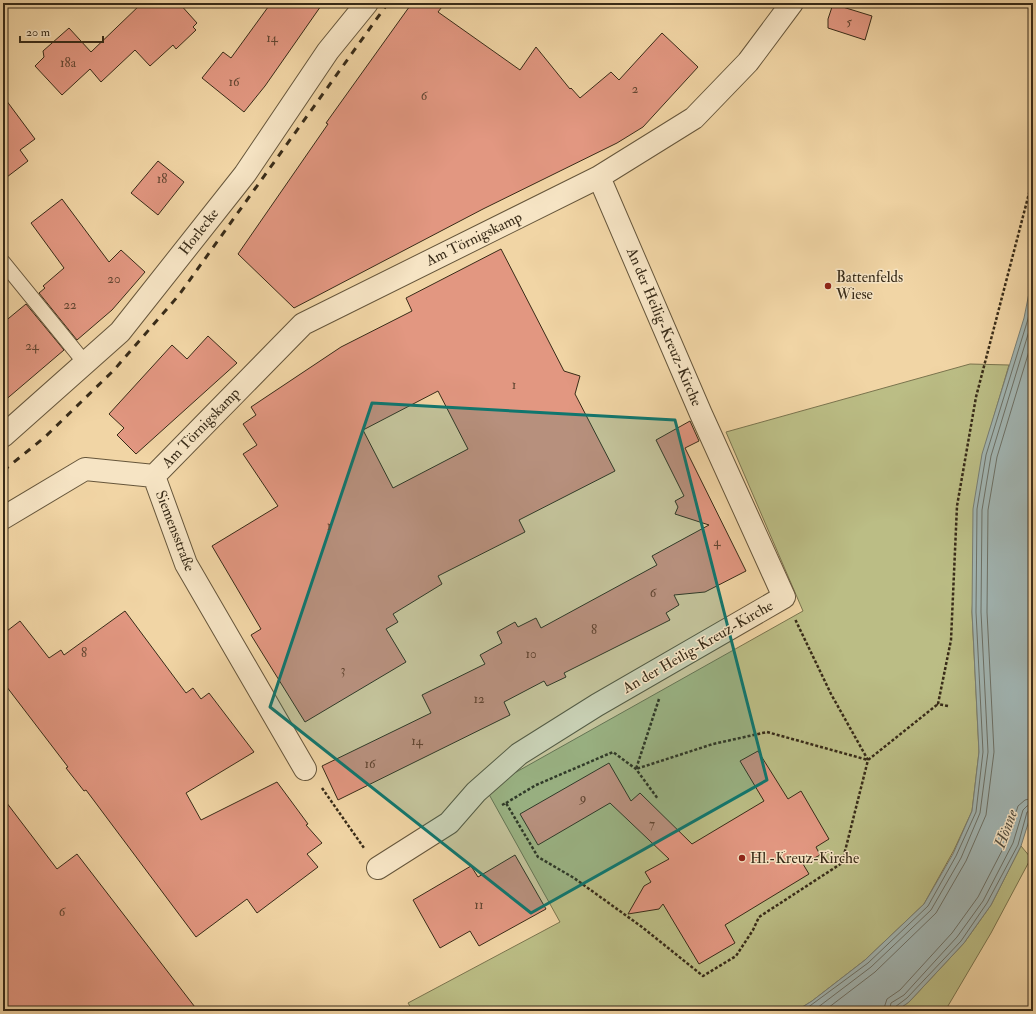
<svg xmlns="http://www.w3.org/2000/svg" width="1036" height="1014" font-family="'IM FELL Double Pica',serif">
  <style>
    .green { fill: #bbbd85; stroke: #7a744e }
    .water { fill: #a1b5b3; stroke: #777e75 }
    .lines { fill: none; stroke-linecap: round; stroke-linejoin: round }
    .shore { stroke: #6c7066; stroke-width: 1 }
    .building { fill: #e29781; stroke: #382b18; fill-rule: evenodd }
    .lane-casing { stroke: #66563b; stroke-width: 16 }
    .street-casing { stroke: #66563b; stroke-width: 24 }
    .path { stroke: #382b18; stroke-width: 2.5; stroke-dasharray: 3 2; stroke-linecap: butt }
    .lane { stroke: #f6e4c4; stroke-width: 14 }
    .street { stroke: #f6e4c4; stroke-width: 22 }
    .rail { stroke: #382b18; stroke-width: 3; stroke-dasharray: 7 7; stroke-linecap: butt }
    .marked { fill: #0f766e; fill-opacity: 0.2; stroke: #0f766e; stroke-width: 3; stroke-linejoin: round }
    .poi-dot { fill: #8f2418; stroke: #f6e4c4; stroke-width: 1.5 }
    .labels { text-anchor: middle; dominant-baseline: central; stroke-width: 3; stroke-linejoin: round; paint-order: stroke }
    .number-label { font-size: 13px; fill: #624632 }
    .street-label { font-size: 15px; fill: #382b18; stroke: #f6e4c4 }
    .poi-label { font-size: 15px; fill: #382b18; stroke: #f6e4c4; text-anchor: start }
    .water-label { font-size: 16px; font-style: italic; fill: #524e3f; stroke: #f6e4c4 }
  </style>
  <rect width="100%" height="100%" fill="#f1d5a5"/>
  <filter id="stains"><feTurbulence type="fractalNoise" baseFrequency=".005" numOctaves="4"/><feColorMatrix values="0 0 0 0 .2 0 0 0 0 .09 0 0 0 0 .02 0 0 0 .5 -.17"/></filter>
  <radialGradient id="worn" r=".72"><stop offset=".6" stop-color="#630" stop-opacity="0"/><stop offset="1" stop-color="#630" stop-opacity=".3"/></radialGradient>
  <path class="green" d="M 970,364 L 1009,365 L 982,457 L 972,612 L 979,752 L 972,811 L 954,850 L 924,904 L 865,960 L 812,1001 L 796,1011 L 413,1011 L 408,1003 L 560,922 L 486,789 L 803,611 L 726,432 Z
    M 1021,846 L 1031,858 L 991,933 L 945,1011 L 896,1011 L 909,1002 L 964,943 L 991,905 Z"/>
  <path class="water" d="M 1033,273 L 1033,808 L 1021,846 L 991,905 L 964,943 L 909,1002 L 896,1011 L 796,1011 L 812,1001 L 865,960 L 924,904 L 953,854 L 972,811 L 979,752 L 972,612 L 973,509 L 982,454 L 1024,318 Z"/>
  <g class="lines">
    <path class="shore" d="M 803,1011 L 868,963 L 928,906 L 956,856 L 976,812 L 983,752 L 976,612 L 977,509 L 986,455 L 1028,319 L 1033,293
      M 813,1011 L 871,967 L 931,910 L 961,858 L 980,813 L 988,752 L 981,612 L 982,510 L 991,456 L 1033,318
      M 824,1011 L 875,972 L 936,913 L 966,861 L 986,815 L 994,752 L 987,612 L 988,510 L 997,457 L 1033,338
      M 883,1011 L 887,999 L 900,990 L 952,933 L 978,897 L 1007,841 L 1018,806 L 1025,800 L 1033,798
      M 889,1011 L 891,1003 L 904,995 L 957,937 L 983,901 L 1013,843 L 1023,810 L 1027,806 L 1033,804
      M 894,1011 L 895,1007 L 907,998 L 961,941 L 987,903 L 1018,845 L 1027,812 L 1033,810"/>
  </g>
  <path class="building" d="M 142,3 L 179,3 L 197,23 L 193,27 L 196,30 L 176,49 L 173,45 L 150,66 L 135,50 L 101,82 L 90,69 L 62,95 L 35,66 L 44,57 L 43,51 L 69,28 L 91,52 Z
    M 271,3 L 323,3 L 265,86 L 244,112 L 202,78 L 223,52 L 231,58 Z
    M 412,3 L 445,3 L 438,12 L 520,70 L 536,47 L 570,89 L 571,88 L 580,98 L 611,72 L 619,80 L 662,33 L 698,67 L 643,127 L 617,143 L 483,209 L 294,308 L 238,254 L 328,124 L 326,123 Z
    M 833,4 L 872,16 L 865,40 L 828,28 L 828,19 Z
    M 3,96 L 35,139 L 20,150 L 28,161 L 3,180 Z
    M 158,161 L 184,182 L 158,215 L 131,193 Z
    M 62,199 L 109,262 L 121,250 L 145,272 L 112,310 L 77,340 L 39,293 L 45,288 L 43,286 L 64,268 L 31,223 Z
    M 501,249 L 564,371 L 580,376 L 575,394 L 615,471 L 519,520 L 525,532 L 438,576 L 442,584 L 393,614 L 398,622 L 386,629 L 406,662 L 305,722 L 251,635 L 261,629 L 212,546 L 278,506 L 243,454 L 257,445 L 243,424 L 256,415 L 251,407 L 341,347 L 412,311 L 406,298 ZM 438,391 L 468,449 L 393,488 L 363,430 Z
    M 26,304 L 64,350 L 3,402 L 3,323 Z
    M 208,336 L 237,363 L 136,454 L 117,435 L 124,428 L 109,414 L 172,345 L 187,359 Z
    M 690,421 L 699,441 L 685,448 L 746,571 L 705,592 L 674,595 L 679,605 L 666,613 L 670,620 L 564,673 L 566,677 L 547,686 L 544,681 L 504,702 L 510,715 L 338,800 L 322,766 L 431,713 L 422,695 L 485,664 L 480,655 L 502,643 L 497,632 L 515,622 L 518,627 L 536,618 L 541,628 L 657,565 L 652,556 L 709,525 L 675,514 L 678,507 L 675,501 L 684,496 L 656,440 Z
    M 125,611 L 186,693 L 193,688 L 201,699 L 209,693 L 254,752 L 186,793 L 201,820 L 277,782 L 308,824 L 306,825 L 322,843 L 307,854 L 318,867 L 257,913 L 247,899 L 196,937 L 86,790 L 84,791 L 66,768 L 68,767 L 3,682 L 3,634 L 20,621 L 49,658 L 61,650 L 64,655 Z
    M 758,751 L 788,799 L 801,791 L 829,839 L 816,847 L 820,855 L 803,864 L 809,874 L 725,925 L 735,943 L 699,964 L 663,904 L 659,909 L 628,914 L 644,886 L 651,882 L 645,872 L 669,859 L 610,803 L 538,845 L 520,814 L 609,763 L 631,801 L 640,793 L 692,844 L 764,801 L 740,761 Z
    M 3,798 L 57,869 L 77,854 L 198,1011 L 3,1011 Z
    M 515,855 L 546,909 L 479,946 L 470,931 L 440,948 L 413,900 L 471,866 L 478,877 Z"/>
  <g class="lines">
    <defs>
      <path id="lane" d="M 3,262 L 85,363"/>
      <path id="street" d="M 3,436 L 120,332 L 245,174 L 328,51 L 367,3
        M 154,476 L 303,324 L 599,177 L 694,118 L 748,62 L 792,3
        M 154,476 L 186,564 L 305,769
        M 3,518 L 85,469 L 154,476
        M 378,868 L 449,823 L 476,792 L 519,754 L 597,705 L 784,597 L 701,414 L 599,177"/>
    </defs>
    <use href="#lane" class="lane-casing"/>
    <use href="#street" class="street-casing"/>
    <path class="path" d="M 659,699 L 636,769 L 713,744 L 767,732 L 868,760 L 938,704
      M 948,706 L 938,704 L 951,640 L 957,506 L 976,397 L 1033,178
      M 322,788 L 364,848
      M 506,803 L 536,785 L 613,752 L 636,769 L 658,799
      M 502,805 L 506,803 L 538,857 L 574,878 L 642,927 L 703,976 L 736,956 L 753,930 L 759,917 L 842,863 L 868,760 L 831,694 L 795,619"/>
    <use href="#lane" class="lane"/>
    <use href="#street" class="street"/>
    <path class="rail" d="M 3,471 L 45,437 L 114,370 L 179,295 L 388,3"/>
  </g>
  <path class="marked" d="M 372,403 L 675,420 L 767,780 L 531,913 L 270,707 Z"/>
  <g class="poi-dot">
    <circle cx="828" cy="286" r="4"/>
    <circle cx="742" cy="858" r="4"/>
  </g>
  <g class="labels">
    <g class="number-label">
      <text x="849" y="22">5</text>
      <text x="272" y="38">14</text>
      <text x="68" y="63">18a</text>
      <text x="234" y="82">16</text>
      <text x="635" y="89">2</text>
      <text x="424" y="96">6</text>
      <text x="162" y="179">18</text>
      <text x="114" y="279">20</text>
      <text x="70" y="305">22</text>
      <text x="32" y="346">24</text>
      <text x="514" y="385">1</text>
      <text x="329" y="526">1</text>
      <text x="717" y="542">4</text>
      <text x="653" y="593">6</text>
      <text x="594" y="630">8</text>
      <text x="84" y="653">8</text>
      <text x="531" y="654">10</text>
      <text x="343" y="670">3</text>
      <text x="479" y="699">12</text>
      <text x="417" y="741">14</text>
      <text x="370" y="764">16</text>
      <text x="583" y="798">9</text>
      <text x="652" y="824">7</text>
      <text x="479" y="905">11</text>
      <text x="62" y="912">6</text>
    </g>
    <g class="street-label">
      <text transform="translate(199 232) rotate(-52)">Horlecke</text>
      <text transform="translate(474 239) rotate(-26)">Am Törnigskamp</text>
      <text transform="translate(664 327) rotate(67)">An der Heilig-Kreuz-Kirche</text>
      <text transform="translate(201 428) rotate(-46)">Am Törnigskamp</text>
      <text transform="translate(175 531) rotate(69)">Siemensstraße</text>
      <text transform="translate(698 647) rotate(-30)">An der Heilig-Kreuz-Kirche</text>
    </g>
    <g class="poi-label">
      <text x="836" y="277">Battenfelds<tspan x="836" dy="17">Wiese</tspan></text>
      <text x="750" y="858">Hl.-Kreuz-Kirche</text>
    </g>
    <g class="water-label">
      <text transform="translate(1006 829) rotate(-70)">Hönne</text>
    </g>
  </g>
  <rect width="1036" height="1014" fill="none" stroke="#f1d5a5" stroke-width="16"/>
  <rect x="4" y="4" width="1028" height="1006" fill="none" stroke="#382b18" stroke-width="2"/>
  <rect x="8" y="8" width="1020" height="998" fill="none" stroke="#382b18"/>
  <path d="M20 36v6h83v-6" fill="none" stroke="#382b18" stroke-width="2"/>
  <text x="26" y="36" font-size="12" fill="#382b18" stroke="#f6e4c4" stroke-width="3" paint-order="stroke">20 m</text>
  <rect width="100%" height="100%" filter="url(#stains)"/>
  <rect width="100%" height="100%" fill="url(#worn)"/>
</svg>
